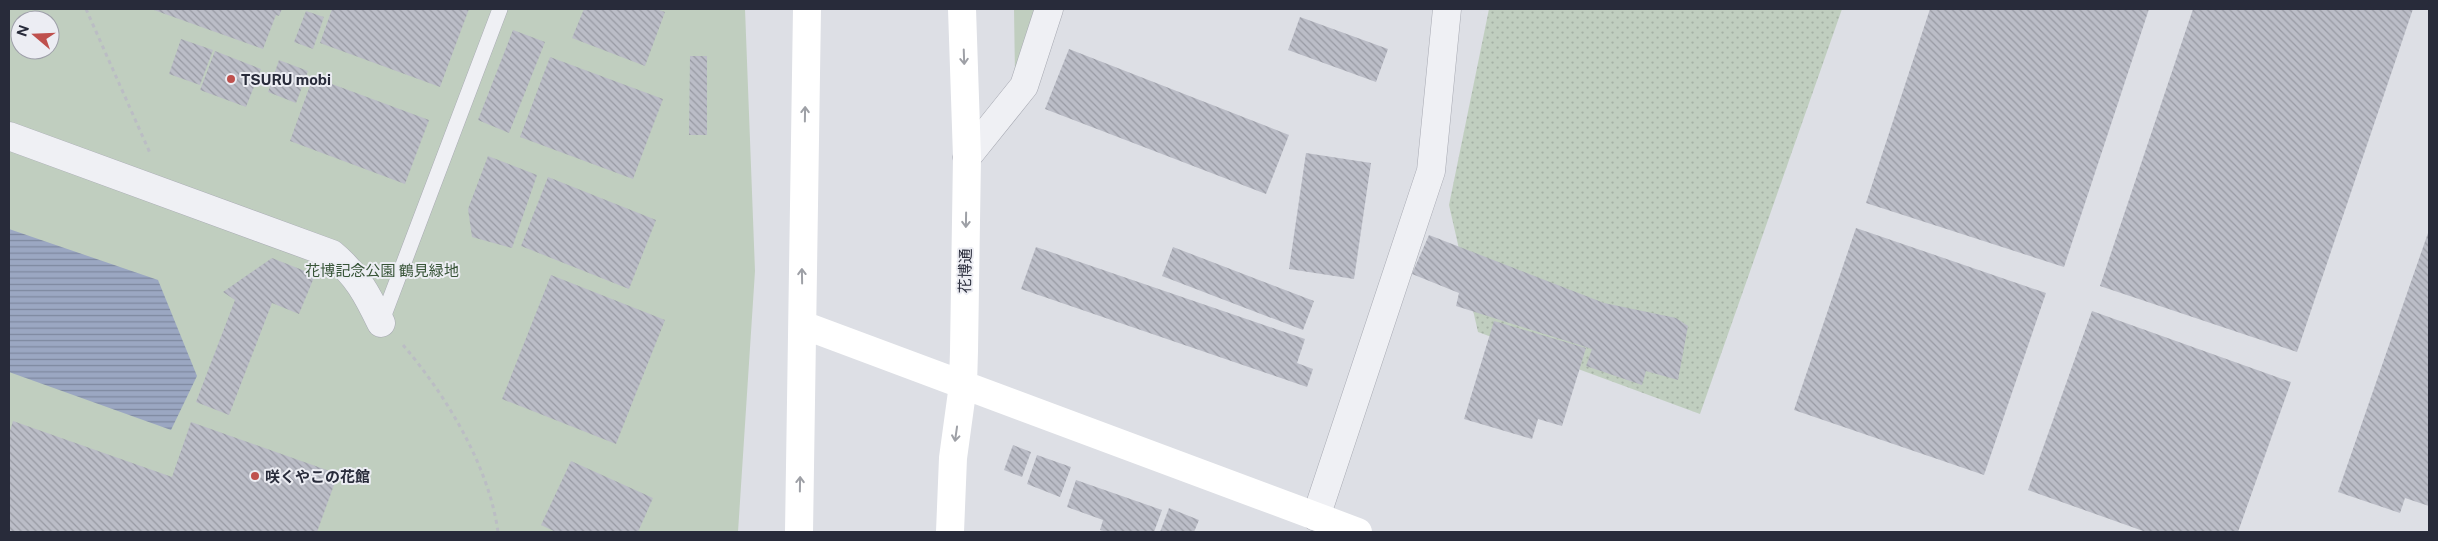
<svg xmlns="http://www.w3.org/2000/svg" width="2438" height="541" font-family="'Public Sans','Noto Sans JP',sans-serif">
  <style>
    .grass { fill: url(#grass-dots) }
    .park { fill: #c0cebf; fill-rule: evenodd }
    .water { fill: url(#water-rules) }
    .building { fill: url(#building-back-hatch) }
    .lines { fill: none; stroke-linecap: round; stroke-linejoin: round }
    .lane-casing { stroke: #a7a9b2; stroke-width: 16 }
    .street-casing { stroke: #a7a9b2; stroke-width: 29 }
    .path { stroke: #bbbdc4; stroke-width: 3; stroke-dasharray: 4 4; stroke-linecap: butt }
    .lane { stroke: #eff0f4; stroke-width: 15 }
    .street { stroke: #eff0f4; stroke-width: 28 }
    .secondary { stroke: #fff; stroke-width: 28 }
    .oneway { stroke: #9ea0a6 }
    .poi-dot { fill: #bf504d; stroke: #ecedf3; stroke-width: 2 }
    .labels { text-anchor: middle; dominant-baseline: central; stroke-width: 4; stroke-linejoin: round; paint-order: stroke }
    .poi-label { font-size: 15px; font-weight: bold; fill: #282b3a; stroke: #ecedf3; text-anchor: start }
    .park-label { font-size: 15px; fill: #375437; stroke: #ecedf3 }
    .street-label { font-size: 15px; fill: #282b3a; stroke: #ecedf3 }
  </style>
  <defs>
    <pattern id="grass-dots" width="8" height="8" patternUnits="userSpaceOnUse" patternTransform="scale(1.25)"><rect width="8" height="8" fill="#c0cebf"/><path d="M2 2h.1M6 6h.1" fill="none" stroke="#a5b1a5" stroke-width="1.8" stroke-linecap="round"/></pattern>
    <pattern id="water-rules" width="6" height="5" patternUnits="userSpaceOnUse" patternTransform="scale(1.25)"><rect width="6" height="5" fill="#9ba7c2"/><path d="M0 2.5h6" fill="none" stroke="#7e889f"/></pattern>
    <pattern id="building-back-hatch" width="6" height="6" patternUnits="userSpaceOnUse" patternTransform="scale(1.25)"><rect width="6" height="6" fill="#bbbdc7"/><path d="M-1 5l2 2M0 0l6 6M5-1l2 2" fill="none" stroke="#989aa3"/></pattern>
  </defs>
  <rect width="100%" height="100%" fill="#dddfe5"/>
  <path class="grass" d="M 1489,9 L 1842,9 L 1700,414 L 1478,332 L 1449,205 Z"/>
  <path class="park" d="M 9,9 L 745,9 L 755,271 L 738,532 L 9,532 ZM 20,20 L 50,20 L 50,50 L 20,50 Z
    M 1014,9 L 1037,9 L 1015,76 Z"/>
  <path class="water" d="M 9,229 L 158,280 L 197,376 L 171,430 L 9,372 Z"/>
  <path class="building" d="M 151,9 L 282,9 L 279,16 L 276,15 L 263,49 Z
    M 332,9 L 469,9 L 440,87 L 320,43 Z
    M 584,9 L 656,9 L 665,12 L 645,66 L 572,38 Z
    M 1930,9 L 2149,9 L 2064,267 L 1866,203 Z
    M 2193,9 L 2413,9 L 2297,352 L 2100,286 Z
    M 306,11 L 324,17 L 313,49 L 294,42 Z
    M 1300,17 L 1388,49 L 1376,82 L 1288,50 Z
    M 513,30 L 545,42 L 509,133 L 478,120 Z
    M 181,39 L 213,50 L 200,85 L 169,74 Z
    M 1069,49 L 1289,135 L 1266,194 L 1045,109 Z
    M 215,51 L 261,69 L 246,107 L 200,90 Z
    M 690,56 L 707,56 L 707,135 L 689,135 Z
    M 550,57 L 663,99 L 633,179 L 520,137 Z
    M 279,60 L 308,71 L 296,103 L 268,92 Z
    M 313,77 L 429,120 L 405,184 L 290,141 Z
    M 1306,153 L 1371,163 L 1354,279 L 1289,269 Z
    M 488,156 L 537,175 L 512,248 L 472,237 L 468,209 Z
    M 548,177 L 656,220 L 629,289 L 521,246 Z
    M 1856,228 L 2046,293 L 1984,475 L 1794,410 Z
    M 2429,230 L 2429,506 L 2405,498 L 2400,513 L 2338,492 Z
    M 1429,235 L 1604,303 L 1676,318 L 1688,326 L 1678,380 L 1646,371 L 1642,385 L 1586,366 L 1592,349 L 1456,306 L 1459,293 L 1412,274 Z
    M 1036,247 L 1305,339 L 1297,363 L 1313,369 L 1307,387 L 1021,289 Z
    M 1173,247 L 1314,301 L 1303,330 L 1162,276 Z
    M 272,258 L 315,275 L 299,314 L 272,303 L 229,415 L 196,402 L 235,300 L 223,292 Z
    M 551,275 L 665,320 L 616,444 L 502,399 Z
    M 2092,311 L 2291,382 L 2238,532 L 2146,532 L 2028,490 Z
    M 1494,321 L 1586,348 L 1562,426 L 1538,419 L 1532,439 L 1464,419 Z
    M 13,421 L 172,477 L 191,422 L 338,474 L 317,532 L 9,532 L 9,434 Z
    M 1013,445 L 1031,452 L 1022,477 L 1004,470 Z
    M 1037,455 L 1071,467 L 1060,497 L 1027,484 Z
    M 571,461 L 653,498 L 638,532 L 556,532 L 541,525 Z
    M 1076,480 L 1162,510 L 1154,532 L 1107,532 L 1100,530 L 1103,520 L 1067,507 Z
    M 1169,508 L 1199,520 L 1194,532 L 1160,532 Z"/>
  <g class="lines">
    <defs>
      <path id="lane" d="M 381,323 L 500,9"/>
      <path id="street" d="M 9,136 L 332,254 C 357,275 367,294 381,323
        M 967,157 L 1024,86 L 1049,9
        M 1316,517 L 1431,171 L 1447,9"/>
    </defs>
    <use href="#lane" class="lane-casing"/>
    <use href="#street" class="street-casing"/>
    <path class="path" d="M 86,9 L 150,153
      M 403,345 C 446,395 489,466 498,532"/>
    <use href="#lane" class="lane"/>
    <use href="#street" class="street"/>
    <path class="secondary" d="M 803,325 L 1358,532
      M 799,532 L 807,9
      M 950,532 L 953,458 L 963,385 L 964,351 L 967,157 L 962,9"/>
  </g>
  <defs><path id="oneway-shaft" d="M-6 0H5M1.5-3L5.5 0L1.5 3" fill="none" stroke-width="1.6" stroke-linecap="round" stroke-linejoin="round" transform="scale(1.25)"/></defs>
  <g class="oneway">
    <use href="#oneway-shaft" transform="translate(964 57) rotate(88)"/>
    <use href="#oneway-shaft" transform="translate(805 114) rotate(-89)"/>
    <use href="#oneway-shaft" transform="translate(966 220) rotate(91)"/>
    <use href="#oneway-shaft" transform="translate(802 276) rotate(-91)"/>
    <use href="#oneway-shaft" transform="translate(956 434) rotate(98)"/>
    <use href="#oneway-shaft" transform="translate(800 484) rotate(-89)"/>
  </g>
  <g class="poi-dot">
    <circle cx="231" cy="79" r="5"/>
    <circle cx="255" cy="476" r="5"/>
  </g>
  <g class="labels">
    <g class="poi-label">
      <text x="241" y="79">TSURU mobi</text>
      <text x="265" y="476">咲くやこの花館</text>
    </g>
    <g class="park-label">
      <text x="382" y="270">花博記念公園 鶴見緑地</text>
    </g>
    <g class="street-label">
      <text transform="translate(965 271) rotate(-89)">花博通</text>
    </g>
  </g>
  <rect width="2438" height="541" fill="none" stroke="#282b3a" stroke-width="20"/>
  <g transform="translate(35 35) rotate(289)"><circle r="24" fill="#ecedf3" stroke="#9e9fa9"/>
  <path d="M0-4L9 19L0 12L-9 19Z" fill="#bf504d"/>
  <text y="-8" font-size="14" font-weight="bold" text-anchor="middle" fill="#282b3a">N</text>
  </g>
</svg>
